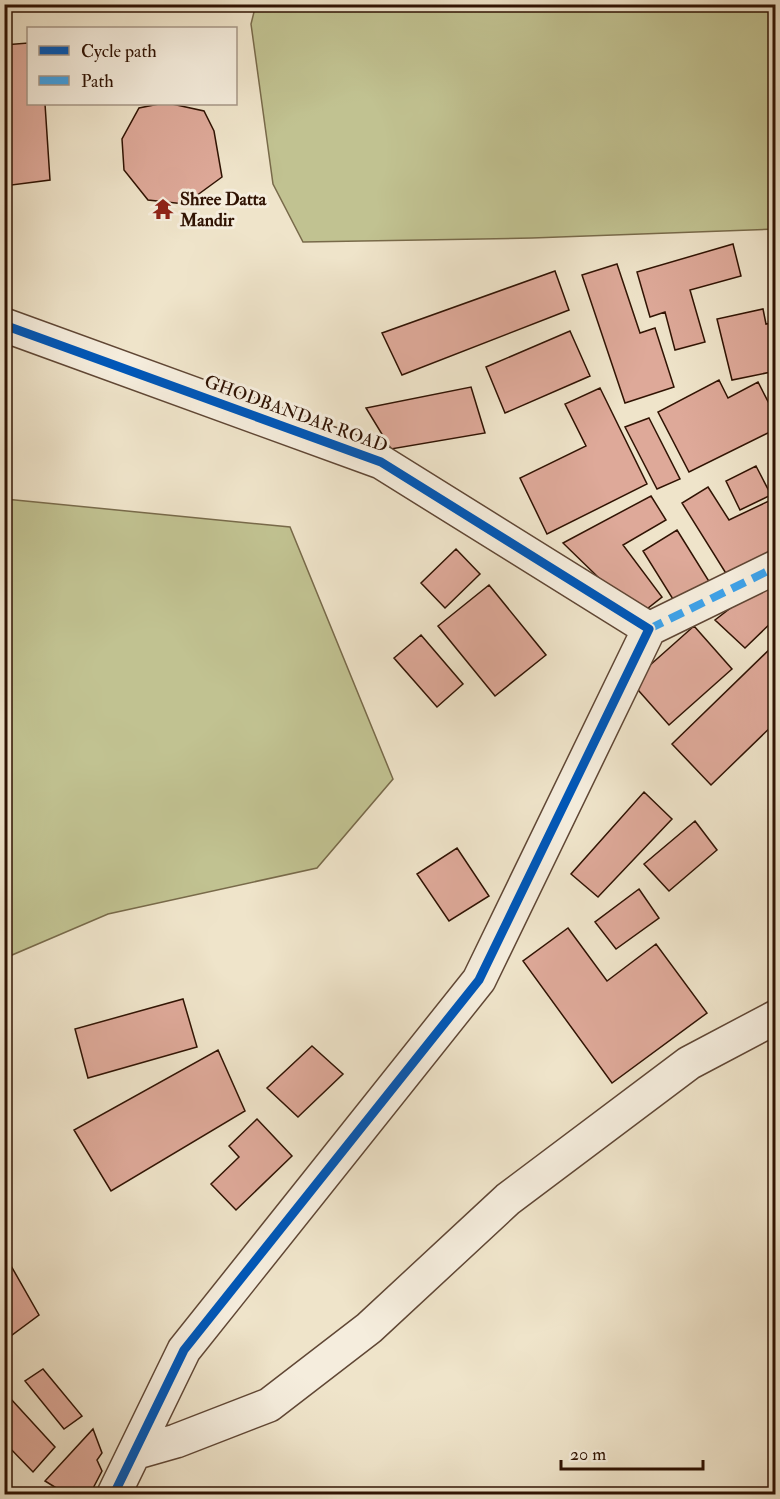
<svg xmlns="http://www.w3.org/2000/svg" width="780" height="1499" font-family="'IM FELL Double Pica',serif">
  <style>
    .green { fill: #c1c291; stroke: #786a4a; stroke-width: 1.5 }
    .building { fill: #dea999; stroke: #301303; stroke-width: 1.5 }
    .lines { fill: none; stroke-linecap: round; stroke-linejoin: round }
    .minor-casing { stroke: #604735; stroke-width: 36 }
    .minor { stroke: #f5eddd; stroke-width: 33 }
    .quiet { stroke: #3ea2e9; stroke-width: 8; stroke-dasharray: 15 8; stroke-linecap: butt }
    .cycleway-casing { stroke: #f5eddd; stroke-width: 13 }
    .cycleway { stroke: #0057b8; stroke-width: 9 }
    .labels { text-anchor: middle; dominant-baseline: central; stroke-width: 6; stroke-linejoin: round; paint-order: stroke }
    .poi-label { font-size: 18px; font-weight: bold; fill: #301303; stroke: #f5eddd; text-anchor: start }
    .street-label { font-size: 18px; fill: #301303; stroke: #f5eddd }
  </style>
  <rect width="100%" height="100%" fill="#efe4ca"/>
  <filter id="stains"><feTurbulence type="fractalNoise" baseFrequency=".00333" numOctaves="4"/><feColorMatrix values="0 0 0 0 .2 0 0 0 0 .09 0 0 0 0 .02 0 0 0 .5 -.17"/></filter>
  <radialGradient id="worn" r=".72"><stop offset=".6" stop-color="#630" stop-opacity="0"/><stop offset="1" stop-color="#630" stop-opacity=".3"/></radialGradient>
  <path class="green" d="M 256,4 L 775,5 L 775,229 L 532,238 L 303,242 L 273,184 L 251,24 Z
    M 5,499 L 290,527 L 393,779 L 317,868 L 108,914 L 5,958 Z"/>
  <path class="building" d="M 28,43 L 28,104 L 45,104 L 50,180 L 4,186 L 4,45 Z
    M 159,104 L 172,104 L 204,111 L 214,131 L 222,177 L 185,204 L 148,200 L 124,170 L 122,139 L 139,108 Z
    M 733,244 L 741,276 L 690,290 L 705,342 L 675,350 L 665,312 L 650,317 L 637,272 Z
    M 617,264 L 640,333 L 655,328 L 674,387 L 625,403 L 582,275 Z
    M 555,271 L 569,310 L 402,375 L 382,333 Z
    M 763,309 L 766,324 L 776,322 L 776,371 L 732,380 L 717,319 Z
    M 570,331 L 590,376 L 505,413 L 486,367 Z
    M 719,380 L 728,398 L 758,382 L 776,417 L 776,429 L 689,472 L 658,412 Z
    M 471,387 L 485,433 L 391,449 L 366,408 Z
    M 600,388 L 647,484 L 547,534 L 520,478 L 586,446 L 565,404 Z
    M 649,418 L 680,479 L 657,489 L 625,427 Z
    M 756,466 L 771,495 L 740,510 L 726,481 Z
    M 708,487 L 729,520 L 773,499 L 776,503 L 776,549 L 727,575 L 682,503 Z
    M 651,496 L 666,520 L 623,545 L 662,597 L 638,616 L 563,543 Z
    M 677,530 L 710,583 L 676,604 L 643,551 Z
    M 456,549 L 480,574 L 445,608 L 421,583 Z
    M 776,573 L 776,618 L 745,648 L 715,620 Z
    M 489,585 L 546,655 L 495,696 L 438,626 Z
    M 694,626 L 732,669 L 669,725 L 631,682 Z
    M 421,635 L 463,684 L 437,707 L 394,658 Z
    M 776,643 L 776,722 L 711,785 L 672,744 Z
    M 644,792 L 672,819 L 598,897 L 571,874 Z
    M 695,821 L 717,850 L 669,891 L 644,864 Z
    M 457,848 L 489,896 L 449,921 L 417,874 Z
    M 639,889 L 659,918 L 616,949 L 595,922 Z
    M 568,928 L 607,981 L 656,944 L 707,1013 L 612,1083 L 523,961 Z
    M 183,999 L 197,1047 L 88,1078 L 75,1029 Z
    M 312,1046 L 343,1074 L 298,1117 L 267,1088 Z
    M 218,1050 L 245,1111 L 111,1191 L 74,1130 Z
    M 257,1119 L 292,1156 L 236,1210 L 211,1184 L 239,1157 L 229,1146 Z
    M 10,1264 L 39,1315 L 4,1341 L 4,1268 Z
    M 43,1369 L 82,1416 L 64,1429 L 25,1381 Z
    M 10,1398 L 55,1447 L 33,1472 L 4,1442 L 4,1404 Z
    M 93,1429 L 102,1453 L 97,1460 L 102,1471 L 90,1494 L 66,1494 L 45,1481 Z"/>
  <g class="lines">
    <defs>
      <path id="minor" d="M 4,325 L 381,462 L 649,629
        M 649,629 L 776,567
        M 134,1453 L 176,1441 L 269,1405 L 369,1328 L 508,1199 L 689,1063 L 776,1017
        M 114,1494 L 184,1350 L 479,980 L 649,629"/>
    </defs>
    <use href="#minor" class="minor-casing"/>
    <use href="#minor" class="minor"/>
    <path class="quiet" d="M 649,629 L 776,567"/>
    <defs>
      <path id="cycleway" d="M 4,325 L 381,462 L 649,629 L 479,980 L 184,1350 L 114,1494"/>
    </defs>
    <use href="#cycleway" class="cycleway-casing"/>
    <use href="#cycleway" class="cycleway"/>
  </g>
  <defs>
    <symbol id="temple-bare" viewBox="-9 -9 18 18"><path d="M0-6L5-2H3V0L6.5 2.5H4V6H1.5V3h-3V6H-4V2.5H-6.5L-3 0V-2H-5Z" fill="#8f2418" stroke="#f5eddd" stroke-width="2.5" paint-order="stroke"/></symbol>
  </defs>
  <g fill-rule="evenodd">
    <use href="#temple-bare" x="148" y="194" width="30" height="30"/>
  </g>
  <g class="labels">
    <g class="poi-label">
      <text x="180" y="199">Shree Datta<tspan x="180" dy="21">Mandir</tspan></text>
    </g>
    <g class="street-label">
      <text transform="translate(296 414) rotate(20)">GHODBANDAR ROAD</text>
    </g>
  </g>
  <rect width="780" height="1499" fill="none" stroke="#efe4ca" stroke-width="24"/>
  <rect x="6" y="6" width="768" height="1487" fill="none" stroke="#301303" stroke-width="3"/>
  <rect x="12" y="12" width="756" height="1475" fill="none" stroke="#301303" stroke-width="1.5"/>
  <rect x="27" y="27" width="210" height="78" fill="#f5eddd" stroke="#a69686" stroke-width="1.5"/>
  <rect x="39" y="46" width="30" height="9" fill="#0057b8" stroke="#a69686" stroke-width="1.5"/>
  <text x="81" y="57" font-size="18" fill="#301303">Cycle path</text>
  <rect x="39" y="76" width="30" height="9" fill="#3ea2e9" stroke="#a69686" stroke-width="1.5"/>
  <text x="81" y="87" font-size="18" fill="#301303">Path</text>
  <path d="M561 1460v9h142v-9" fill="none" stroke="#301303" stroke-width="3"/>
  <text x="570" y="1460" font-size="18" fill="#301303" stroke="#f5eddd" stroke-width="4.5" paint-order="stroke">20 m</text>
  <rect width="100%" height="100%" filter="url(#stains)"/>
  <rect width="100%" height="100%" fill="url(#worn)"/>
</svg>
